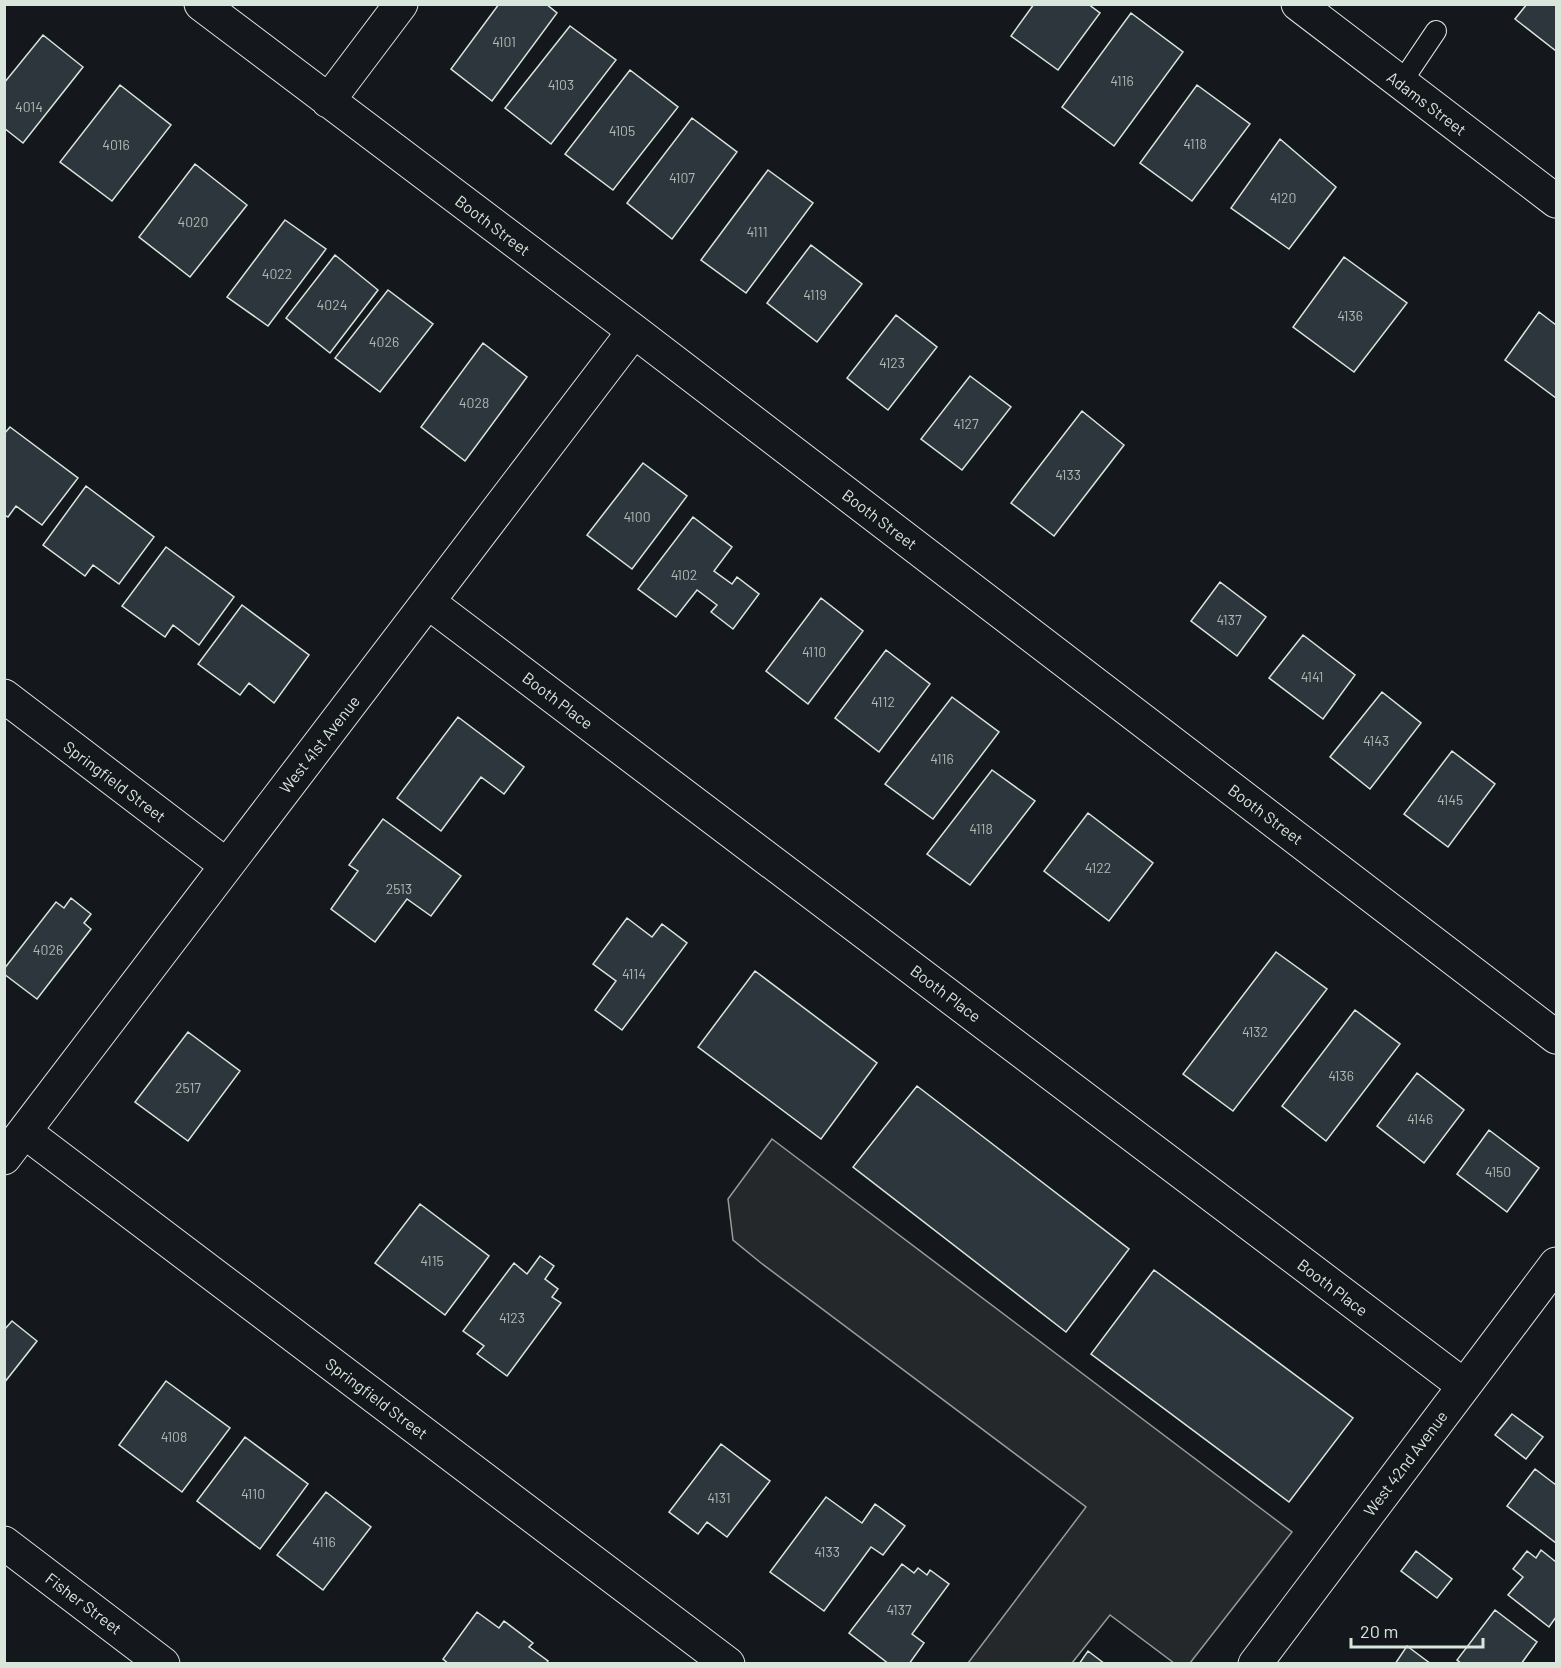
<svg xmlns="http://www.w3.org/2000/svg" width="1561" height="1668" font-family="Barlow,sans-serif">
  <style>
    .parking { fill: #24282b; stroke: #939e99; stroke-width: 1.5 }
    .building { fill: #2c363c; stroke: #d8e6dc; stroke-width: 1.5 }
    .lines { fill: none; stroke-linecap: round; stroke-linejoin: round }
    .service-casing { stroke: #d8e6dc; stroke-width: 22 }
    .minor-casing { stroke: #d8e6dc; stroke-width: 35 }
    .service { stroke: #14181c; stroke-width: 20 }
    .minor { stroke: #14181c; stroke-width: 33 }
    .labels { text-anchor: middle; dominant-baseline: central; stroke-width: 4.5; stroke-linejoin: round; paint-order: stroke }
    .number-label { font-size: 14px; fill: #adbab4 }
    .street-label { font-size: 16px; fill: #d8e6dc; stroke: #14181c }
  </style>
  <rect width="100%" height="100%" fill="#14181c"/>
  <path class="parking" d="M 772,1139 L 1292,1532 L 1190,1663 L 1174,1663 L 1110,1615 L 1072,1663 L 968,1663 L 1086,1507 L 761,1263 L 733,1240 L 728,1199 Z"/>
  <path class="building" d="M 499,4 L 546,4 L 557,13 L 492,101 L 451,69 Z
    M 1034,4 L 1088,4 L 1100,13 L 1058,70 L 1011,36 Z
    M 1527,4 L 1556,4 L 1556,51 L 1515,19 Z
    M 1131,13 L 1183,52 L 1114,146 L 1062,107 Z
    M 570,26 L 616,60 L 551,144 L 505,108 Z
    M 43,35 L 83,67 L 23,143 L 4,128 L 4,83 Z
    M 630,70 L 678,107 L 613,190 L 565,154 Z
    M 120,85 L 171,125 L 112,201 L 60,162 Z
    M 1197,85 L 1250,124 L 1192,201 L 1140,163 Z
    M 692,118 L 737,152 L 672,239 L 627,203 Z
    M 1280,139 L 1336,187 L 1289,249 L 1231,208 Z
    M 195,164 L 247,205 L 190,277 L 139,237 Z
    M 768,170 L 813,203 L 746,293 L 701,260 Z
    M 285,220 L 326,249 L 268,326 L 227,297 Z
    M 811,245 L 862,284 L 817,342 L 767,303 Z
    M 335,255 L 378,290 L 330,353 L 286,318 Z
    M 1344,257 L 1407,303 L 1354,372 L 1293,327 Z
    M 388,290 L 433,324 L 380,392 L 335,358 Z
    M 1539,312 L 1556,325 L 1556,398 L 1505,360 Z
    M 896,315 L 937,347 L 888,410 L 847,378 Z
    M 483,343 L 527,377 L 465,461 L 421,427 Z
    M 970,376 L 1011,407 L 962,470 L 921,439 Z
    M 1082,411 L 1124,445 L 1054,536 L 1011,503 Z
    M 10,427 L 78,478 L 42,525 L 16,506 L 8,517 L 4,515 L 4,434 Z
    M 643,463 L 687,496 L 632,569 L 587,535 Z
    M 86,486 L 154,537 L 119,584 L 93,565 L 85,576 L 43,545 Z
    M 693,517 L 732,547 L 714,571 L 732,584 L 737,577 L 759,594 L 733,629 L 711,612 L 717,605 L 697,590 L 676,617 L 638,589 Z
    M 166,547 L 234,597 L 199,645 L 173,625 L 165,637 L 122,606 Z
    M 1220,582 L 1266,617 L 1237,656 L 1191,621 Z
    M 821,598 L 863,631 L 808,704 L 766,671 Z
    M 242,605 L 309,655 L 274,703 L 249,683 L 240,695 L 198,664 Z
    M 1303,635 L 1355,675 L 1323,719 L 1269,678 Z
    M 886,650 L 930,684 L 879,752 L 835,718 Z
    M 1382,692 L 1421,723 L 1370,789 L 1330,757 Z
    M 952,697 L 999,732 L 933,819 L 885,784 Z
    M 458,717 L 524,767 L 504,794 L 481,777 L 441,831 L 397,798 Z
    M 1452,751 L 1495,784 L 1448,847 L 1404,814 Z
    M 992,770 L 1035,801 L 970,885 L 927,854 Z
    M 1088,813 L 1153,863 L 1109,921 L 1044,871 Z
    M 383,819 L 461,876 L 431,916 L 407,899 L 375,942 L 331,909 L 358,871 L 349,865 Z
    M 71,898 L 91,914 L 84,923 L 91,929 L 37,999 L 4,974 L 4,969 L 56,902 L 64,908 Z
    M 627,918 L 652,937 L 662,924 L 687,943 L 622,1030 L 595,1010 L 616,981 L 593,964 Z
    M 1276,952 L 1327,989 L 1233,1111 L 1183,1074 Z
    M 755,971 L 877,1063 L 821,1139 L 698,1047 Z
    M 1355,1010 L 1400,1044 L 1326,1141 L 1282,1106 Z
    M 188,1032 L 240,1071 L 188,1141 L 135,1102 Z
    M 1417,1073 L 1464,1110 L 1424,1163 L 1377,1126 Z
    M 917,1086 L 1129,1249 L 1066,1332 L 853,1167 Z
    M 1489,1130 L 1539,1168 L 1507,1212 L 1457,1174 Z
    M 420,1204 L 489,1256 L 445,1315 L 375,1263 Z
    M 540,1256 L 554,1266 L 545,1279 L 558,1289 L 552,1297 L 561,1303 L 507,1376 L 477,1354 L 484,1346 L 463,1331 L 514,1263 L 527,1274 Z
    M 1154,1270 L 1353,1418 L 1289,1502 L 1091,1354 Z
    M 12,1321 L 37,1341 L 4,1383 L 4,1330 Z
    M 166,1381 L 230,1428 L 182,1492 L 119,1445 Z
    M 1512,1414 L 1543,1437 L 1526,1459 L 1495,1435 Z
    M 245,1437 L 308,1484 L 260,1549 L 197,1501 Z
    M 721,1444 L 770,1481 L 727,1537 L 707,1522 L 698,1534 L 669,1512 Z
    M 1535,1469 L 1556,1485 L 1556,1543 L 1507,1506 Z
    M 326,1492 L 371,1527 L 323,1590 L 277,1555 Z
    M 826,1497 L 862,1523 L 875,1504 L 905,1526 L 883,1555 L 871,1547 L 824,1611 L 770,1572 Z
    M 1541,1550 L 1556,1562 L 1556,1617 L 1549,1627 L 1508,1595 L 1523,1577 L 1513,1569 L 1527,1551 L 1536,1558 Z
    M 1416,1551 L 1452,1579 L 1437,1598 L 1401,1571 Z
    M 902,1564 L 914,1573 L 918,1568 L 927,1575 L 930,1570 L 949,1584 L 912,1634 L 924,1643 L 909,1664 L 889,1664 L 849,1633 Z
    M 1495,1610 L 1537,1642 L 1521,1664 L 1462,1664 L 1457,1660 Z
    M 477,1612 L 499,1628 L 504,1621 L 533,1643 L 529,1647 L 548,1661 L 546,1664 L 449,1664 L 443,1659 Z
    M 1407,1646 L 1431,1664 L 1395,1664 Z
    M 1088,1651 L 1105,1664 L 1079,1664 Z"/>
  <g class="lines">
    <defs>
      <path id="service" d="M 1401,83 L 1436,31"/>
      <path id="minor" d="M 201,4 L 634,331 L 1556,1037
        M 1298,4 L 1556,201
        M 328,101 L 401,4
        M 428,602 L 1463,1385
        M 4,696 L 226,865
        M 25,1132 L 728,1664
        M 4,1158 L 634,331
        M 4,1543 L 163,1664
        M 1255,1664 L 1556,1264"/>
    </defs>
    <use href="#service" class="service-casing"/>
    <use href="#minor" class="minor-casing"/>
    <use href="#service" class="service"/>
    <use href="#minor" class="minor"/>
  </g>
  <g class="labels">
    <g class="number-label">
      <text x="504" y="41">4101</text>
      <text x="1122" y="80">4116</text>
      <text x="561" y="84">4103</text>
      <text x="29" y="106">4014</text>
      <text x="622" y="130">4105</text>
      <text x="1195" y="143">4118</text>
      <text x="116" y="144">4016</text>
      <text x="682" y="177">4107</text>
      <text x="1283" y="197">4120</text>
      <text x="193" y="221">4020</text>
      <text x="757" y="231">4111</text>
      <text x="277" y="273">4022</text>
      <text x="815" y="294">4119</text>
      <text x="332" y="304">4024</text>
      <text x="1350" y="315">4136</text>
      <text x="384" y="341">4026</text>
      <text x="892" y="362">4123</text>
      <text x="474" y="402">4028</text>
      <text x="966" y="423">4127</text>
      <text x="1068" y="474">4133</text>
      <text x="637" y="516">4100</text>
      <text x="684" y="574">4102</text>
      <text x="1229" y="619">4137</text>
      <text x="814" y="651">4110</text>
      <text x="1312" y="676">4141</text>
      <text x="883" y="701">4112</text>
      <text x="1376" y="740">4143</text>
      <text x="942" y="758">4116</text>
      <text x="1450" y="799">4145</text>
      <text x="981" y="828">4118</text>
      <text x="1098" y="867">4122</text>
      <text x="399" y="888">2513</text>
      <text x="48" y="949">4026</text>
      <text x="634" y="973">4114</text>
      <text x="1255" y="1031">4132</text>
      <text x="1341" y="1075">4136</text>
      <text x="188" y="1087">2517</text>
      <text x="1420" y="1118">4146</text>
      <text x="1498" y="1171">4150</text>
      <text x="432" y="1260">4115</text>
      <text x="512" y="1317">4123</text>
      <text x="174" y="1436">4108</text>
      <text x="253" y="1493">4110</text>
      <text x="719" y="1497">4131</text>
      <text x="324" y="1541">4116</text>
      <text x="827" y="1551">4133</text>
      <text x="899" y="1609">4137</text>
    </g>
    <g class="street-label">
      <text transform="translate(1427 103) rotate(37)">Adams Street</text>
      <text transform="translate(493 225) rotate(37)">Booth Street</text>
      <text transform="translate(880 519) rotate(37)">Booth Street</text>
      <text transform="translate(558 700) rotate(37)">Booth Place</text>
      <text transform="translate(319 744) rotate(-52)">West 41st Avenue</text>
      <text transform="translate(115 781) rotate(37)">Springfield Street</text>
      <text transform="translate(1266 814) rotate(37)">Booth Street</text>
      <text transform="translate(946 993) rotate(37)">Booth Place</text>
      <text transform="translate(1333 1287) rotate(37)">Booth Place</text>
      <text transform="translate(377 1398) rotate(37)">Springfield Street</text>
      <text transform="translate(1405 1463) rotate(-53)">West 42nd Avenue</text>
      <text transform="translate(84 1603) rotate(37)">Fisher Street</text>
    </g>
  </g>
  <rect width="1561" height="1668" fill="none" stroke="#d8e6dc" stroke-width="12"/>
  <path d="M1351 1638v9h132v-9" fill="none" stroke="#d8e6dc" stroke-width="3"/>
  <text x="1360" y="1638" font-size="18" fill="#d8e6dc" stroke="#14181c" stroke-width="4.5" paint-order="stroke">20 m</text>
</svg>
